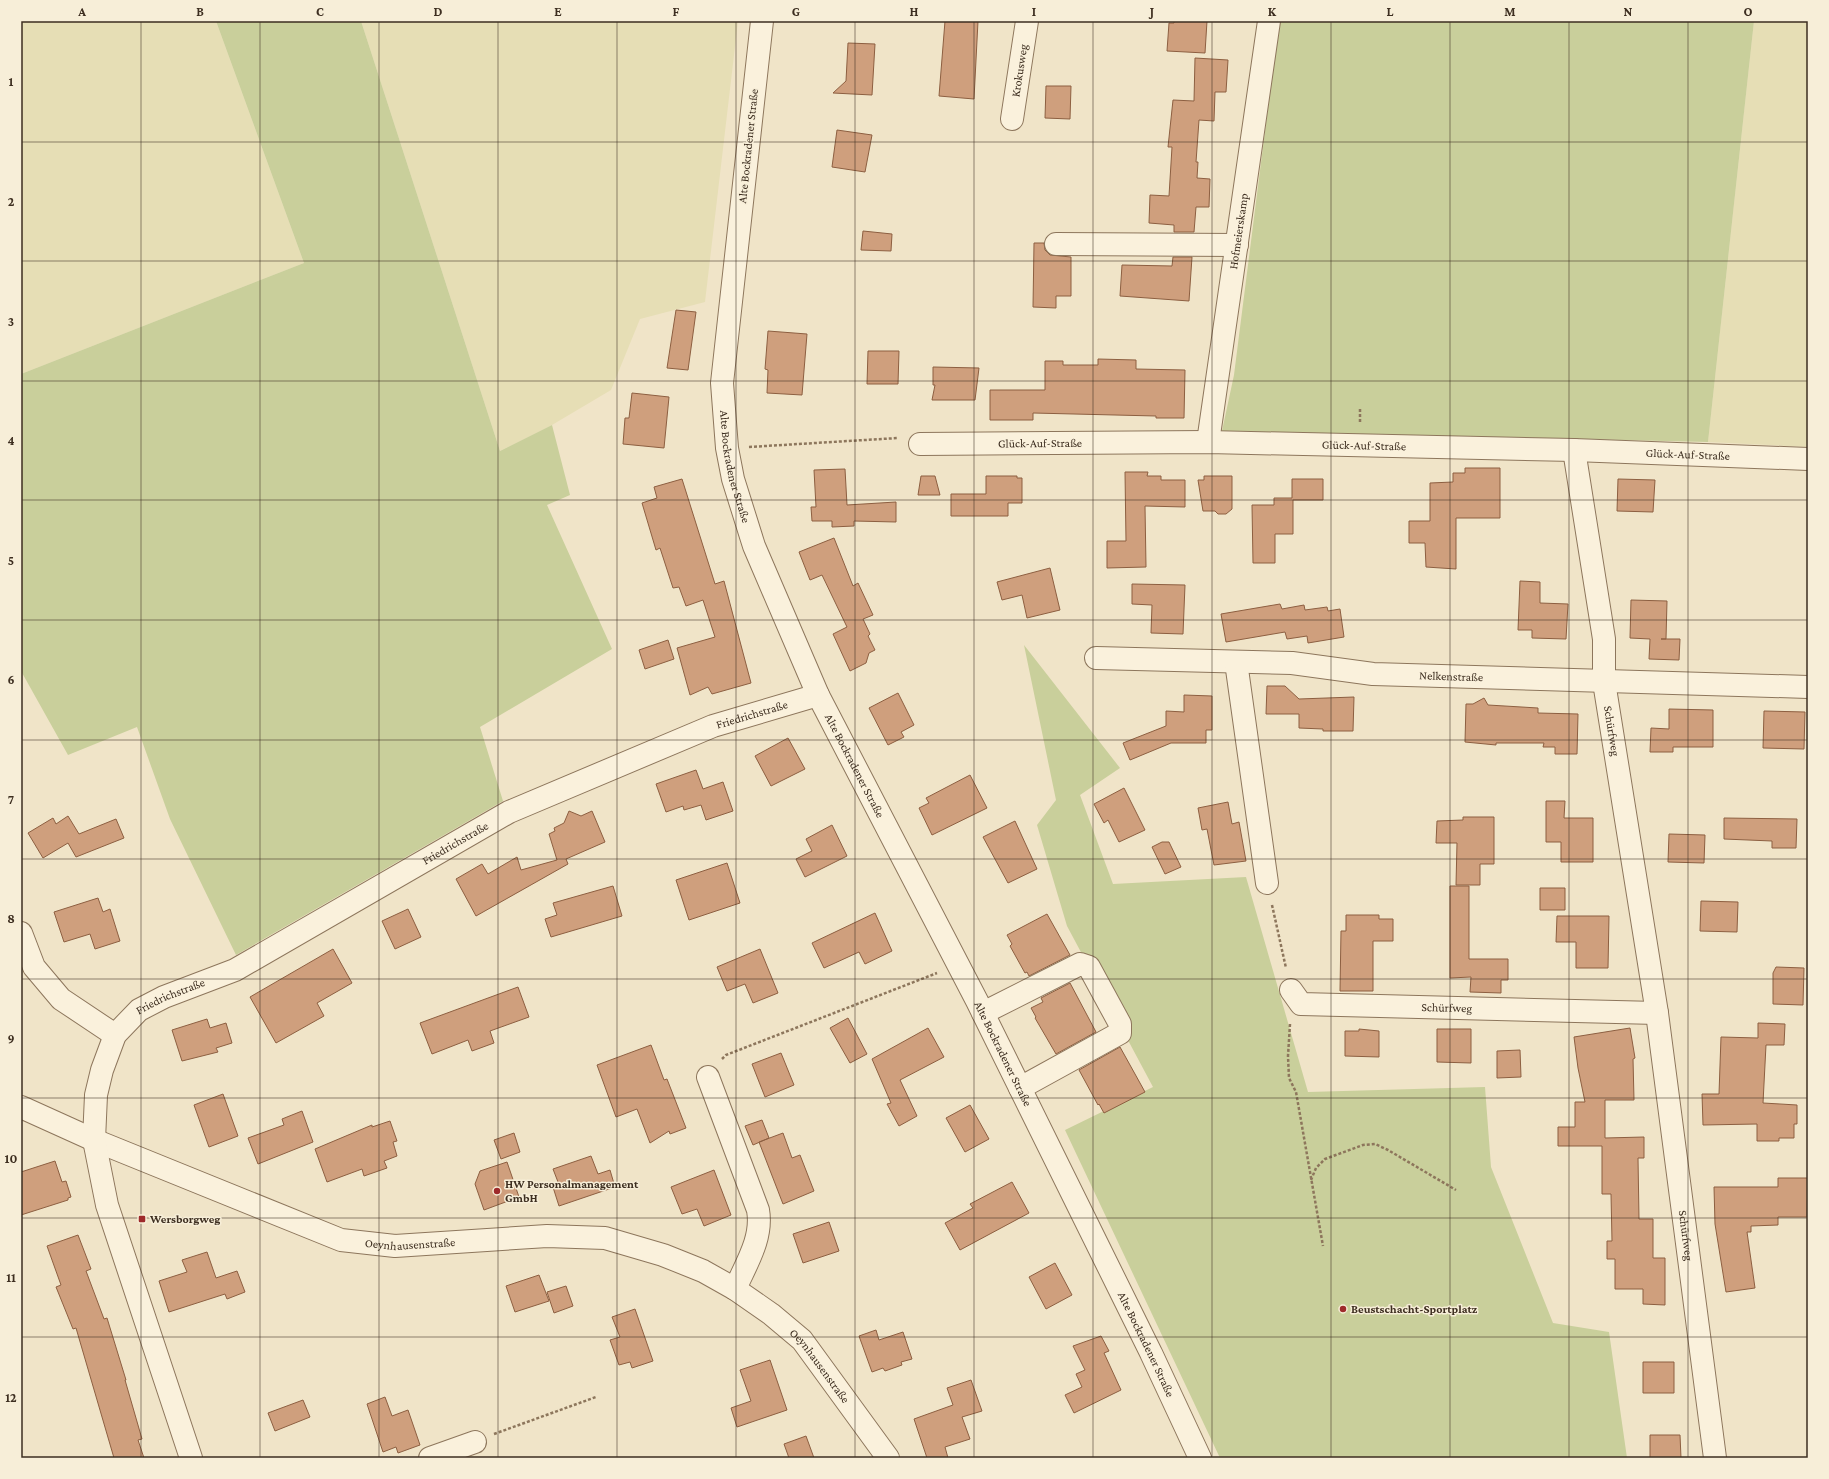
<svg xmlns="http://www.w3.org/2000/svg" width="1829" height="1479" font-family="'Crimson Pro',serif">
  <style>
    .farmland { fill: #e6deb5 }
    .green { fill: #c9cf9b }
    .building { fill: #cf9f7d; stroke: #8d5f41 }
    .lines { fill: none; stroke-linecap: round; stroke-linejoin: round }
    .minor-casing { stroke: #8d765c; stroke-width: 24 }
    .path { stroke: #8d765c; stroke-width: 2.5; stroke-dasharray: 3 2; stroke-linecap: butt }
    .minor { stroke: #faf1dc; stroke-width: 22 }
    .grid { fill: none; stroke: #3d2e20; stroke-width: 1; stroke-opacity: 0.55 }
    .poi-dot { fill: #9e2a2b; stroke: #f7eed8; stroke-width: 1.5 }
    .labels { text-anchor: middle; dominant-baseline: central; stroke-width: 3; stroke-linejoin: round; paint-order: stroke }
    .street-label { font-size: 12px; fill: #3d2e20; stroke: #f7eed8 }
    .poi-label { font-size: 12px; font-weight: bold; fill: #3d2e20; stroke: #f7eed8; text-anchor: start }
    .neatline { fill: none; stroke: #3d2e20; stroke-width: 1.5 }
    .grid-label { font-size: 13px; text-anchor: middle; font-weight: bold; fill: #3d2e20 }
  </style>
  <rect width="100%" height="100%" fill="#f0e4c8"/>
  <path class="farmland" d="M 21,21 L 216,21 L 304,263 L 21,374 Z
    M 361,21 L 738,21 L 705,302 L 640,319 L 611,390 L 552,425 L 500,451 Z
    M 1754,21 L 1808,21 L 1808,447 L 1708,442 Z"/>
  <path class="green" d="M 216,21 L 361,21 L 500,451 L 552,425 L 570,495 L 547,505 L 612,649 L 480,727 L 503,801 L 236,955 L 170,819 L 137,727 L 68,755 L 21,671 L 21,374 L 304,263 Z
    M 1279,21 L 1754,21 L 1708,442 L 1222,431 L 1234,375 Z
    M 1024,645 L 1120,768 L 1080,795 L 1113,884 L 1246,877 L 1308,1092 L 1485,1087 L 1491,1167 L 1553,1323 L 1609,1332 L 1627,1458 L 1220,1458 L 1065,1130 L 1153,1087 L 1067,926 L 1037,825 L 1056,800 Z"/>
  <path class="building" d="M 945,21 L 978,21 L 974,99 L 939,96 Z
    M 1174,21 L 1207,21 L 1205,53 L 1167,51 L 1169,23 L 1174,23 Z
    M 848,43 L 875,44 L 872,95 L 833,93 L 846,81 Z
    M 1195,58 L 1228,60 L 1226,92 L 1215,92 L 1214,121 L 1199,120 L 1196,162 L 1198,162 L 1197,178 L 1210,179 L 1209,207 L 1196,207 L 1194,232 L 1174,232 L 1174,225 L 1149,223 L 1150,195 L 1169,196 L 1172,147 L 1168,147 L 1173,100 L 1194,101 Z
    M 1046,86 L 1071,86 L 1070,119 L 1045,118 Z
    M 837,130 L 872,135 L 865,172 L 832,167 Z
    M 863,231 L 892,234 L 891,251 L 861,250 Z
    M 1034,243 L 1044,243 L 1045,250 L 1050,255 L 1071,257 L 1071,296 L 1056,296 L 1056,308 L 1033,307 Z
    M 1173,257 L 1192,257 L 1189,301 L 1120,296 L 1122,265 L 1172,266 Z
    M 676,310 L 696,312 L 688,370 L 667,368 Z
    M 768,331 L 807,334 L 802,395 L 767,393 L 768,370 L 765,369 Z
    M 868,351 L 899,351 L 898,384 L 867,384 Z
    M 1098,359 L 1136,360 L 1136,369 L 1185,370 L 1184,418 L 1156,418 L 1156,416 L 1033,413 L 1033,420 L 990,420 L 990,390 L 1045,390 L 1045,361 L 1063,361 L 1063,365 L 1098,365 Z
    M 933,367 L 979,368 L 975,400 L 932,400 L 935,385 L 933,385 Z
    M 632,393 L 669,397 L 664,448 L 623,444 L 625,418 L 629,418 Z
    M 1465,468 L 1500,468 L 1500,518 L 1456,518 L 1456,569 L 1426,567 L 1425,543 L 1409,543 L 1409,521 L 1430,521 L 1430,483 L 1453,482 L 1453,473 L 1465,473 Z
    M 845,469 L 847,505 L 896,502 L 896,522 L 854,521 L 854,526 L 832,527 L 832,521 L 812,521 L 811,507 L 816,507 L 814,470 Z
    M 1125,472 L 1148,472 L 1147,476 L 1161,476 L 1161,480 L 1185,480 L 1185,507 L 1145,506 L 1146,567 L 1107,568 L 1107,541 L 1126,541 Z
    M 921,476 L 935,476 L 940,495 L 918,495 Z
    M 986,476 L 1017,476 L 1017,478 L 1022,478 L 1022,503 L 1008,503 L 1008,516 L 951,516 L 951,494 L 986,494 Z
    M 1204,476 L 1232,476 L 1232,509 L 1226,514 L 1218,514 L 1215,511 L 1203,511 L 1198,480 L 1204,480 Z
    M 682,479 L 715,584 L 724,581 L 751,683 L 712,694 L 708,687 L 690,695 L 677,648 L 715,637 L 703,600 L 686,606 L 679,587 L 673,588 L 660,548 L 656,550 L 642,503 L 657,498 L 654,487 Z
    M 1292,479 L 1323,479 L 1323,500 L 1293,500 L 1293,534 L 1275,534 L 1275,563 L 1253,563 L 1252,505 L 1274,505 L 1274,498 L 1292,498 Z
    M 1618,479 L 1655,480 L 1653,512 L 1617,511 Z
    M 834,538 L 853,586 L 858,583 L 873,615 L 863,619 L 870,634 L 868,636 L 875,650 L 869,653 L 866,663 L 850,671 L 833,634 L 847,627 L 822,575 L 810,580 L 799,552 Z
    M 1050,568 L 1060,610 L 1027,618 L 1022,595 L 1002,600 L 997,582 Z
    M 1520,581 L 1540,582 L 1540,603 L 1568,604 L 1566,639 L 1532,638 L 1532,630 L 1518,630 Z
    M 1132,584 L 1185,585 L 1183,634 L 1151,633 L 1152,605 L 1132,604 Z
    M 1631,600 L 1667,601 L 1666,639 L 1661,639 L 1680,639 L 1679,660 L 1649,659 L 1650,639 L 1630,638 Z
    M 1280,604 L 1282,609 L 1304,605 L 1305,610 L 1327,607 L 1328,611 L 1340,609 L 1344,637 L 1308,643 L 1307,636 L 1287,639 L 1285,632 L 1226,642 L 1221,614 Z
    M 668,640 L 674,659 L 645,669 L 639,650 Z
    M 1267,686 L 1285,686 L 1299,699 L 1354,697 L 1353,731 L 1323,731 L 1323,729 L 1299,728 L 1299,714 L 1266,714 Z
    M 898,693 L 914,725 L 901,732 L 904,737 L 888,745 L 869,708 Z
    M 1184,695 L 1212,696 L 1212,730 L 1206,730 L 1206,743 L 1171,743 L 1130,760 L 1123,743 L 1166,726 L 1166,711 L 1184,712 Z
    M 1484,698 L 1488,705 L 1538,708 L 1538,713 L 1578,714 L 1577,754 L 1555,754 L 1555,747 L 1543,747 L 1544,743 L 1496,743 L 1496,745 L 1465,742 L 1466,704 L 1473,704 Z
    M 1669,709 L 1713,710 L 1713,747 L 1673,747 L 1673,752 L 1650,752 L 1651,728 L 1669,729 Z
    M 1764,711 L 1805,712 L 1804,749 L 1763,748 Z
    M 788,738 L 805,769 L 771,786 L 755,756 Z
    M 696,770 L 703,789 L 723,782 L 733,811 L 706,820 L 701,805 L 684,810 L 683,806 L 666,812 L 656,784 Z
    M 970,775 L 987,808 L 932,835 L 919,808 L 929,803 L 926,798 Z
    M 1124,788 L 1145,830 L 1119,842 L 1108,820 L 1104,823 L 1094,804 Z
    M 1546,801 L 1565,801 L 1564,818 L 1593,818 L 1593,862 L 1561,862 L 1561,842 L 1546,842 Z
    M 1228,802 L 1232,824 L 1239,822 L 1246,861 L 1214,865 L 1207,829 L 1202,830 L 1198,808 Z
    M 569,811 L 581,816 L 592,811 L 605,842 L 566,859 L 568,864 L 476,916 L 456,879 L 482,864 L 488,874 L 517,857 L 521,870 L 557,860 L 549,834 L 555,831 L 554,828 L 564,823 Z
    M 68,816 L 79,834 L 116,819 L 124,838 L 76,857 L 68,843 L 43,858 L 28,833 L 53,818 L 56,824 Z
    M 1463,817 L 1494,817 L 1494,864 L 1480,864 L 1480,885 L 1456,885 L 1457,843 L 1436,843 L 1437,821 L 1463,820 Z
    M 1724,818 L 1797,819 L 1796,848 L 1772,848 L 1772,841 L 1724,839 Z
    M 1015,821 L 1037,869 L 1008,883 L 983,837 Z
    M 832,825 L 847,856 L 805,877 L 796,859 L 812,851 L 806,839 Z
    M 1669,834 L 1705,835 L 1704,863 L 1668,862 Z
    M 1162,842 L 1169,842 L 1181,867 L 1165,874 L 1152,847 Z
    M 727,863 L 740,903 L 689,920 L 676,880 Z
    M 613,886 L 622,916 L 551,937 L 545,919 L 557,915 L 553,903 Z
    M 1450,886 L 1469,886 L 1469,959 L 1508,959 L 1508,980 L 1501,980 L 1501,993 L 1470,992 L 1471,977 L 1450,978 Z
    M 1540,888 L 1565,888 L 1565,910 L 1540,910 Z
    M 98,898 L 103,912 L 110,909 L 120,941 L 95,949 L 90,934 L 64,942 L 54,912 Z
    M 1701,901 L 1738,902 L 1737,932 L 1700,931 Z
    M 408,909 L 421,937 L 395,949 L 382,921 Z
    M 875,913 L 892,951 L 865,964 L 859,952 L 824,968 L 812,943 Z
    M 1047,914 L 1070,955 L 1029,976 L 1027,972 L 1025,973 L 1010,946 L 1012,944 L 1007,935 Z
    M 1346,915 L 1379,915 L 1379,919 L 1393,919 L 1393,941 L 1373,941 L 1373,991 L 1340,991 L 1341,931 L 1346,931 Z
    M 1557,916 L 1609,916 L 1608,968 L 1576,968 L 1576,942 L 1556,942 Z
    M 333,949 L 352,983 L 317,1003 L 324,1016 L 276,1043 L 250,997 Z
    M 760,949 L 778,993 L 753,1003 L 745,984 L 727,991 L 717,967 Z
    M 1776,967 L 1804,968 L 1803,1005 L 1773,1004 L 1773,973 Z
    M 1070,983 L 1096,1032 L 1056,1054 L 1035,1018 L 1036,1017 L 1031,1008 L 1043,1002 L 1041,998 Z
    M 518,987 L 529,1017 L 490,1031 L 494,1043 L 472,1051 L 468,1040 L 432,1054 L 420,1023 Z
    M 848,1018 L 867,1054 L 850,1063 L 830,1028 Z
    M 207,1019 L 210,1028 L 226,1023 L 232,1043 L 216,1048 L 218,1052 L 182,1061 L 172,1030 Z
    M 1758,1023 L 1785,1024 L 1784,1045 L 1766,1045 L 1763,1103 L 1797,1105 L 1797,1124 L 1794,1124 L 1794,1138 L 1779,1138 L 1779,1141 L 1757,1141 L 1757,1124 L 1703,1125 L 1702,1094 L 1719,1094 L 1721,1037 L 1758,1038 Z
    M 928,1028 L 944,1057 L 900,1080 L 917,1116 L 899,1126 L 887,1104 L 891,1103 L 872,1059 Z
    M 1630,1028 L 1635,1058 L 1633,1059 L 1634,1100 L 1605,1100 L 1605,1138 L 1644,1137 L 1644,1158 L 1638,1158 L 1639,1219 L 1653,1219 L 1653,1258 L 1665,1258 L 1665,1305 L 1643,1304 L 1643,1289 L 1615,1289 L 1615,1259 L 1607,1259 L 1607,1241 L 1612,1241 L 1611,1194 L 1602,1194 L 1602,1146 L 1558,1146 L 1558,1127 L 1575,1127 L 1575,1102 L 1585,1102 L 1578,1068 L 1574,1037 Z
    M 1359,1029 L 1379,1031 L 1379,1057 L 1345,1056 L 1345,1031 L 1359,1031 Z
    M 1437,1029 L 1471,1029 L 1471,1063 L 1437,1062 Z
    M 651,1045 L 664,1080 L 667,1079 L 686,1128 L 670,1134 L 669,1131 L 650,1143 L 637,1109 L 616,1117 L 597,1065 Z
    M 1120,1047 L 1145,1092 L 1104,1113 L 1099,1104 L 1098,1105 L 1079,1070 Z
    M 1520,1050 L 1521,1077 L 1497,1078 L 1497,1051 Z
    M 781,1053 L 794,1085 L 765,1097 L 752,1064 Z
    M 223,1094 L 238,1136 L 209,1147 L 194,1105 Z
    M 970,1105 L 989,1139 L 965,1152 L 946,1118 Z
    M 302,1111 L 313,1142 L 258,1164 L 248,1138 L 284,1125 L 282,1119 Z
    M 762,1120 L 769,1138 L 753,1145 L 745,1126 Z
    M 390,1121 L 397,1141 L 393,1142 L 397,1156 L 384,1161 L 387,1168 L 364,1176 L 362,1169 L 327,1182 L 315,1149 L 372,1125 L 372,1127 Z
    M 514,1133 L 520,1152 L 501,1159 L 494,1140 Z
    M 783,1133 L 792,1158 L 800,1155 L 814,1191 L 783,1204 L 759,1142 Z
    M 591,1156 L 598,1174 L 610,1170 L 615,1187 L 559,1206 L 552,1184 L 558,1182 L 553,1169 Z
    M 55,1161 L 62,1182 L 66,1181 L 71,1197 L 68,1198 L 68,1200 L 21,1215 L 21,1172 Z
    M 507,1162 L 519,1197 L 484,1210 L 475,1184 L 480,1171 Z
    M 714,1170 L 731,1215 L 704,1226 L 697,1209 L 682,1214 L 671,1187 Z
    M 1778,1178 L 1808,1178 L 1807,1217 L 1778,1217 L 1778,1225 L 1751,1226 L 1751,1232 L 1747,1232 L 1755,1288 L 1726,1292 L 1715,1224 L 1714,1187 L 1778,1187 Z
    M 1012,1182 L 1029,1213 L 960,1250 L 945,1223 L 973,1208 L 970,1204 Z
    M 829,1222 L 839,1251 L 803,1263 L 793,1234 Z
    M 78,1235 L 91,1269 L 86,1271 L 104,1319 L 107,1318 L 126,1380 L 125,1380 L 142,1439 L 138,1440 L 144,1458 L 114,1458 L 76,1328 L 73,1329 L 56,1287 L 61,1285 L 47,1246 Z
    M 207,1252 L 216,1278 L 237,1271 L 245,1292 L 227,1299 L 225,1294 L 169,1312 L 159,1281 L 187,1272 L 182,1260 Z
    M 1055,1263 L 1072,1295 L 1046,1309 L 1029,1277 Z
    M 539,1275 L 549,1301 L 515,1312 L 506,1286 Z
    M 566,1286 L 573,1306 L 554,1313 L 547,1292 Z
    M 635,1309 L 653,1361 L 632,1368 L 630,1362 L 619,1365 L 610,1340 L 620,1337 L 612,1317 Z
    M 876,1330 L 879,1340 L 903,1332 L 912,1359 L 901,1362 L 902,1365 L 885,1371 L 883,1368 L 872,1372 L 859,1336 Z
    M 1101,1336 L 1109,1351 L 1104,1353 L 1121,1390 L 1074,1413 L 1065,1395 L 1082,1387 L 1076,1374 L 1085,1370 L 1073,1346 Z
    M 770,1360 L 787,1410 L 737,1427 L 731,1408 L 751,1401 L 740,1370 Z
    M 1643,1362 L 1674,1362 L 1674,1393 L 1643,1393 Z
    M 971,1380 L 982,1411 L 962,1417 L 970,1439 L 945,1447 L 948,1458 L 927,1458 L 914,1419 L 953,1405 L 947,1388 Z
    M 385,1397 L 392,1416 L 408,1410 L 420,1445 L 398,1453 L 396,1447 L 383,1452 L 367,1404 Z
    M 303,1400 L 310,1417 L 275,1431 L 268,1413 Z
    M 1650,1435 L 1680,1435 L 1681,1458 L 1650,1458 Z
    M 806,1436 L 814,1458 L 789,1458 L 784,1444 Z"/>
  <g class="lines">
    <defs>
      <g id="minor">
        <path id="s1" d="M 762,21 L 722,383 L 727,448 L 733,479 L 754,546 L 818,695 L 977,1001 L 1151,1353 L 1200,1458"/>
        <path id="s2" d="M 1012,119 L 1027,21"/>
        <path d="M 1056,244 L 1237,245"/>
        <path id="s3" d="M 1208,442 L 1269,21"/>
        <path id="s4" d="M 920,444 L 1208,442 L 1574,450 L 1808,459"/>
        <path id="s5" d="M 1574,450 L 1604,639 L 1604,682 L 1657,1013 L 1715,1458"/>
        <path id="s6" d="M 1096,658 L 1292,663 L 1373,674 L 1808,687"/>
        <path d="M 1236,662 L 1267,883"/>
        <path d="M 21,933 L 34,967 L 61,999 L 115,1035"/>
        <path id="s7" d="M 1291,990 L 1301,1004 L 1657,1013"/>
        <path d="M 983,1013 L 1080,964 L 1089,967 L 1120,1024 L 1120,1033 L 1020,1088"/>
        <path d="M 708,1077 L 758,1210 C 763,1238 746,1264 735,1289"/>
        <path id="s8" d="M 21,1107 L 94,1140 L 341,1240 L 395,1246 L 547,1236 L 605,1238 L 663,1255 L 703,1271 L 735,1289 L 771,1314 L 802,1340 L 888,1458"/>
        <path id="s9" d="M 191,1458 L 107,1205 L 94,1140 L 96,1095 L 102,1070 L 115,1035 L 139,1010 L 164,997 L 235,970 L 509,812 L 713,726 L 818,695"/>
        <path d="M 430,1458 L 475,1442"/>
      </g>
    </defs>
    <use href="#minor" class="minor-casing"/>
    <path class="path" d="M 1360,409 L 1360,422
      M 749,447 L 898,438
      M 1272,905 L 1286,968
      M 1290,1024 L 1288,1056 L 1289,1078 L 1296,1092 L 1323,1246
      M 722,1059 L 726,1055 L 937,973
      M 1311,1180 L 1316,1168 L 1325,1159 L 1363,1145 L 1375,1144 L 1388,1150 L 1456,1190
      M 494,1434 L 596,1397"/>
    <use href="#minor" class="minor"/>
  </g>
  <path class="grid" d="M 141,21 L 141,1458M 260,21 L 260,1458M 379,21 L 379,1458M 498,21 L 498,1458M 617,21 L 617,1458M 736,21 L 736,1458M 855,21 L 855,1458M 974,21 L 974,1458M 1093,21 L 1093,1458M 1212,21 L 1212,1458M 1331,21 L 1331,1458M 1450,21 L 1450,1458M 1569,21 L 1569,1458M 1688,21 L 1688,1458M 21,142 L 1808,142M 21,261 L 1808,261M 21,381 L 1808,381M 21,500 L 1808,500M 21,620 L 1808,620M 21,740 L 1808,740M 21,859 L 1808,859M 21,979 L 1808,979M 21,1098 L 1808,1098M 21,1218 L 1808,1218M 21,1337 L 1808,1337"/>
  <g class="poi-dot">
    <circle cx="497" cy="1191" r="4"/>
    <rect x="138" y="1215" width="8" height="8" rx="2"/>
    <circle cx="1343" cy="1309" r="4"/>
  </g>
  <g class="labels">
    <g class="street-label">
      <text stroke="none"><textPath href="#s2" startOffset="49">Krokusweg</textPath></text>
      <text transform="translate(748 146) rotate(-84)">Alte Bockradener Straße</text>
      <text stroke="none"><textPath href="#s3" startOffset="213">Hofmeierskamp</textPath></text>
      <text stroke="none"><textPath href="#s4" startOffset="120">Glück-Auf-Straße</textPath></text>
      <text stroke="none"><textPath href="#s4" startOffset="444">Glück-Auf-Straße</textPath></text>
      <text stroke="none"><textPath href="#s4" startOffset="768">Glück-Auf-Straße</textPath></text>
      <text stroke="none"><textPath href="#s1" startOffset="449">Alte Bockradener Straße</textPath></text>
      <text stroke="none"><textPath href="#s6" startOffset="356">Nelkenstraße</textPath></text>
      <text stroke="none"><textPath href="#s9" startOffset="1158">Friedrichstraße</textPath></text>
      <text stroke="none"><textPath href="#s5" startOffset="284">Schürfweg</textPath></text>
      <text stroke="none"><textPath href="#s1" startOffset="773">Alte Bockradener Straße</textPath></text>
      <text stroke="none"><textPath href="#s9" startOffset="834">Friedrichstraße</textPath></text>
      <text stroke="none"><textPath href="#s9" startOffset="510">Friedrichstraße</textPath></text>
      <text stroke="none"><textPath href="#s7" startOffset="163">Schürfweg</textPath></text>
      <text stroke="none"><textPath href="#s1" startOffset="1097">Alte Bockradener Straße</textPath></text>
      <text stroke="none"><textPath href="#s5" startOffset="794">Schürfweg</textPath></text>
      <text stroke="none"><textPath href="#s8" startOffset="416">Oeynhausenstraße</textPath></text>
      <text stroke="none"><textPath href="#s1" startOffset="1421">Alte Bockradener Straße</textPath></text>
      <text stroke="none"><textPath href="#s8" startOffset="867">Oeynhausenstraße</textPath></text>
    </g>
    <g class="poi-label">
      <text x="505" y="1184">HW Personalmanagement<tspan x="505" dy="14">GmbH</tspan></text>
      <text x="150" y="1219">Wersborgweg</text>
      <text x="1351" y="1309">Beustschacht-Sportplatz</text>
    </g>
  </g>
  <rect width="1829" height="1479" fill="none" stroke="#f7eed8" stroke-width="44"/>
  <rect x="22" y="22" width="1785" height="1435" class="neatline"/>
  <g class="grid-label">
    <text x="82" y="16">A</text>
    <text x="200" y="16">B</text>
    <text x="320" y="16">C</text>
    <text x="438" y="16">D</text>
    <text x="558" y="16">E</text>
    <text x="676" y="16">F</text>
    <text x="796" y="16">G</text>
    <text x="914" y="16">H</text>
    <text x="1034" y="16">I</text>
    <text x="1152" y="16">J</text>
    <text x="1272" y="16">K</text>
    <text x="1390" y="16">L</text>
    <text x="1510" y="16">M</text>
    <text x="1628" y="16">N</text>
    <text x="1748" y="16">O</text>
    <text x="11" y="86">1</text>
    <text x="11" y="206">2</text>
    <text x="11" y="326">3</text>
    <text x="11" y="445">4</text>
    <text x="11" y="565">5</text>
    <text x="11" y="684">6</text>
    <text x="11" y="804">7</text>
    <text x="11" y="923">8</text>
    <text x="11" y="1043">9</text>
    <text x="11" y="1163">10</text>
    <text x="11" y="1282">11</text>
    <text x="11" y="1402">12</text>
  </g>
</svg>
